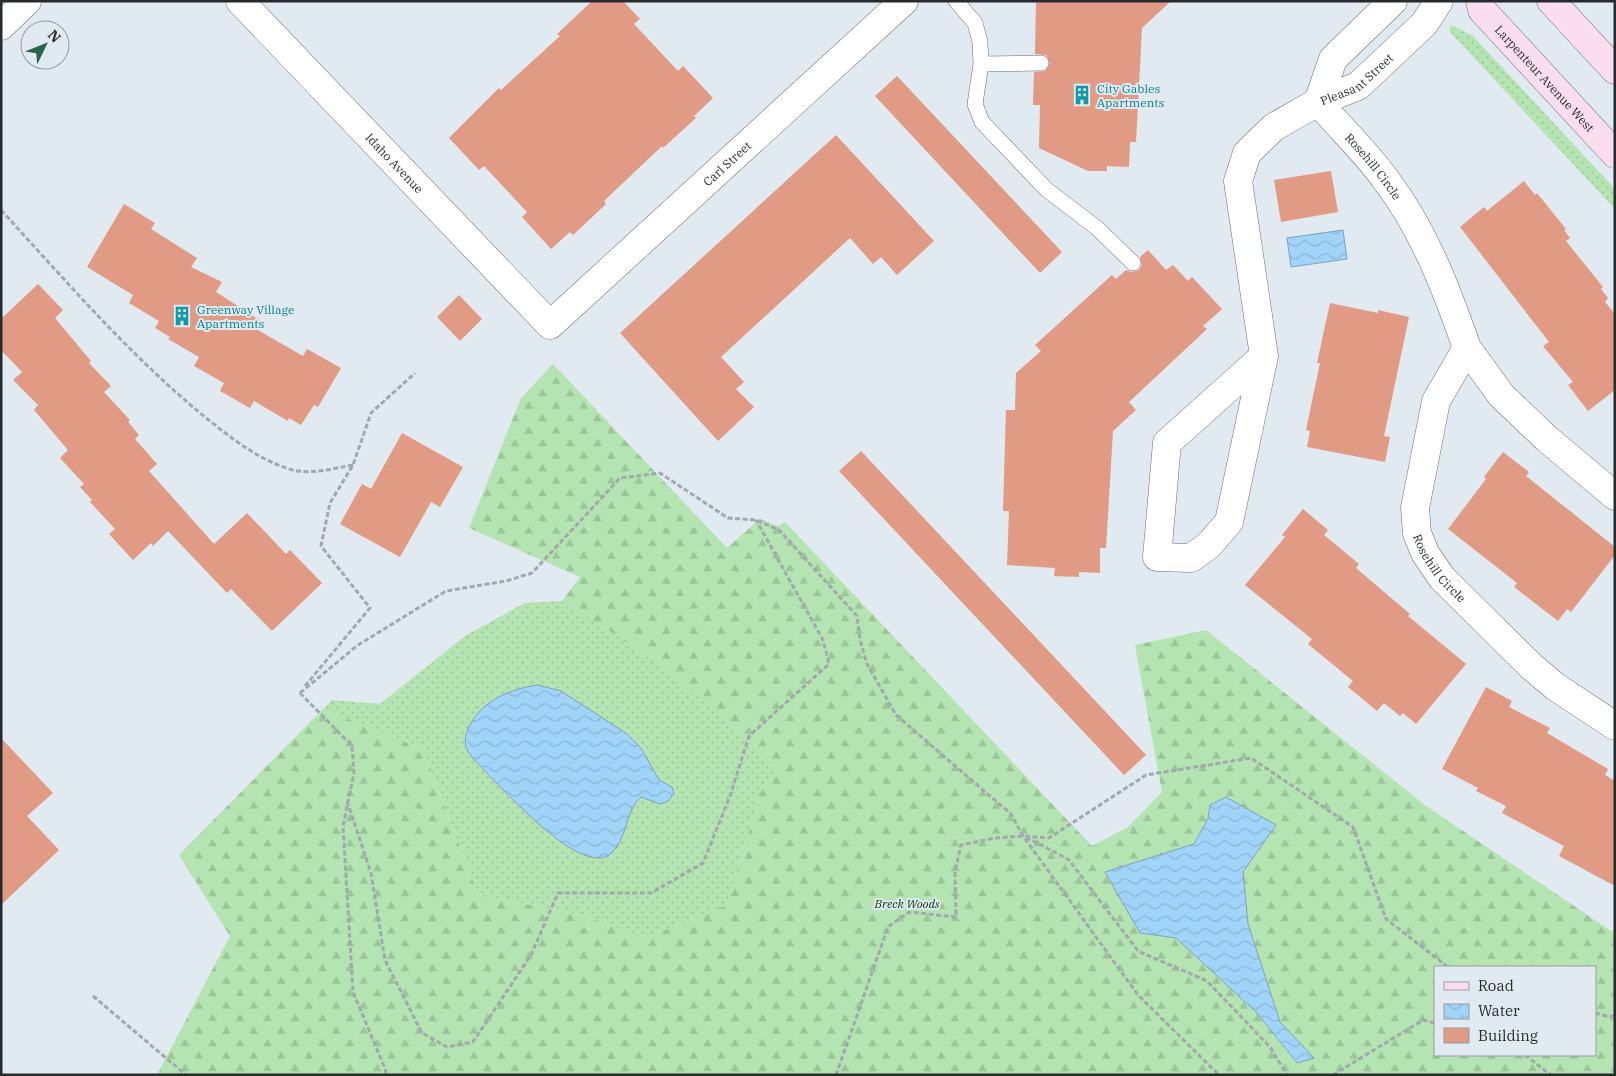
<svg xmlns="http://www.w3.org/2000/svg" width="1616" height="1076" font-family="'IBM Plex Serif',serif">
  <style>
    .grass { fill: url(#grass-dots); fill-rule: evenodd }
    .forest { fill: url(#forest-firs); fill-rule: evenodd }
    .water { fill: url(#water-waves); stroke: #7da1bc }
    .building { fill: #e19a83 }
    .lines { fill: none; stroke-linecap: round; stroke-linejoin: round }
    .service-casing { stroke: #697077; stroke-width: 16 }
    .minor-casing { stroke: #697077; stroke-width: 29 }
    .tertiary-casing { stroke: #697077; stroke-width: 29 }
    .secondary-casing { stroke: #697077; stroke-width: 29 }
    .path { stroke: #a1a8ae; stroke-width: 3; stroke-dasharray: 5 2.5; stroke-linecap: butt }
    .service { stroke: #fff; stroke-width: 15 }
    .minor { stroke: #fff; stroke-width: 28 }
    .tertiary { stroke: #fff; stroke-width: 28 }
    .secondary { stroke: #fadeee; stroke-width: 28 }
    .labels { text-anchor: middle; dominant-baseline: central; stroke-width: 4; stroke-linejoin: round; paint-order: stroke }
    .street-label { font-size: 12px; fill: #282b2e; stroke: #e1e9f1 }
    .culture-label { font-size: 12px; fill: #0d838f; stroke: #e1e9f1; text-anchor: start }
    .park-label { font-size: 12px; font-style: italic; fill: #013905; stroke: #e1e9f1 }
  </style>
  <defs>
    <pattern id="grass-dots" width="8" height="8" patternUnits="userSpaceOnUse" patternTransform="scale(1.25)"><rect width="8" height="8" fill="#b4e4b1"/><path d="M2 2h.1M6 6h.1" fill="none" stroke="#9bc499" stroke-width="1.8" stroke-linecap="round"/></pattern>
    <pattern id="forest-firs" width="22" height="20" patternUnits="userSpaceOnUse" patternTransform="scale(1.25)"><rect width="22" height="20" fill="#b4e4b1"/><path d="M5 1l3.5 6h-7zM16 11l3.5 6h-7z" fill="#9bc499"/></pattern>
    <pattern id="water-waves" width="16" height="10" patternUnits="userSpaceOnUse" patternTransform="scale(1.25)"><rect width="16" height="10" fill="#a1d4f9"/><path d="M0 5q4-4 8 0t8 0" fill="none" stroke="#8bb6d6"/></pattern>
  </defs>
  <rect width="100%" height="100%" fill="#e1e9f1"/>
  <path class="grass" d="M 1451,25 L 1472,35 L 1615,189 L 1615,209 L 1449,31 Z
    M 562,601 C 642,647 714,706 780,770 L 754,801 L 756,809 L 726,905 L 646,938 L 584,916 L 478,894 L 423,749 L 323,709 L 332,700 L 380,704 L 465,636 L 525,603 ZM 561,691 L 641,748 L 659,780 L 666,783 C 658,788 646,792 640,799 C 625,813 626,837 612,852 C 584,883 495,780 475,761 Z"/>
  <path class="forest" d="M 553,364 L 727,548 L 760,519 L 778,526 L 785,522 L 1092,846 L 1128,827 L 1162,792 L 1135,645 L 1206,630 L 1426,806 L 1611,931 L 1615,929 L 1615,1075 L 157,1075 L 230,936 L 179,855 L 323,709 L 423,749 L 478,894 L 584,916 L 646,938 L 726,905 L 756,809 L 753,801 L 780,770 C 714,706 641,647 562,601 L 580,577 L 469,528 L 521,398 ZM 1210,805 L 1276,825 L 1243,872 L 1248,924 L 1280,1022 L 1313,1058 L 1296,1063 L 1257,1013 L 1106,872 L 1194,844 L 1208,819 ZM 1435,967 L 1595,967 L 1595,1055 L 1435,1055 Z"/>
  <path class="water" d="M 1343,230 L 1347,259 L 1291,267 L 1287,238 Z
    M 538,685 L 561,691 L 627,734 L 641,748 L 659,780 L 672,787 L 674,794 L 668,801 L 660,804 L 641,797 C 624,812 628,840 610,854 C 580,879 496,781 475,761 C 472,757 468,752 466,748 C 464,742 466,734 468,729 C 480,701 510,689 538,685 Z
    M 1226,797 L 1276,825 L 1243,872 L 1248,924 L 1280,1022 L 1314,1058 L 1297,1063 L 1257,1013 L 1176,938 L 1140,933 L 1105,872 L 1194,844 L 1208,819 L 1210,805 Z"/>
  <path class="building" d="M 592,1 L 623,1 L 640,19 L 634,24 L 678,71 L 683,66 L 713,98 L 694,116 L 696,118 L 663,148 L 662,146 L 604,201 L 606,204 L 573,235 L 570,232 L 551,249 L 522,217 L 527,212 L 484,166 L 479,170 L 449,138 L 499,88 L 501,90 L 560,36 L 557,34 Z
    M 1044,1 L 1171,1 L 1142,28 L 1136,142 L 1130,142 L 1129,167 L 1107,166 L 1107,171 L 1088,171 L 1039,148 L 1040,105 L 1033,105 L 1034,72 L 1045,71 L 1050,63 L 1046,55 L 1035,54 L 1036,3 Z
    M 897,76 L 1062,252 L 1040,273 L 875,96 Z
    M 836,135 L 934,241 L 897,275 L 881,257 L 873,264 L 850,238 L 721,357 L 744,382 L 736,389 L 754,407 L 718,441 L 620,333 Z
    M 1331,171 L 1338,212 L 1281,222 L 1274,180 Z
    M 1524,181 L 1535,195 L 1537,193 L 1566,229 L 1564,230 L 1570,238 L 1566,241 L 1603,287 L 1601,289 L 1608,298 L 1605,302 L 1615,314 L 1615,390 L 1588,411 L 1568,385 L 1573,382 L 1543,346 L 1549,342 L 1460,227 L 1484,207 L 1487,211 Z
    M 124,204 L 155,223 L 151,229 L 197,258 L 191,267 L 222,282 L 216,292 L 261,321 L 256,329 L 303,356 L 307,349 L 341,368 L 318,407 L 314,405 L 301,425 L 289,418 L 288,421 L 254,401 L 250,408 L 220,391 L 224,383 L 194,366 L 199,357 L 168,339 L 170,337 L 155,328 L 159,321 L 129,303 L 133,295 L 87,267 Z
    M 1148,250 L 1166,270 L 1173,265 L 1188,281 L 1192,277 L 1222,309 L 1203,326 L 1207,329 L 1129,402 L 1136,410 L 1113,431 L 1106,548 L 1100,548 L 1100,573 L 1079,572 L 1079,577 L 1054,576 L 1055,568 L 1007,565 L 1009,511 L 1003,511 L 1006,410 L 1015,410 L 1016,373 L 1041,351 L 1035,345 L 1112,275 L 1116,279 L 1126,270 L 1131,272 L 1139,270 L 1142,265 L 1140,257 Z
    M 38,284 L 63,310 L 55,318 L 91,361 L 89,363 L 111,386 L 104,392 L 130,420 L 128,422 L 139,435 L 135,439 L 157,464 L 149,471 L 214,544 L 247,513 L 286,554 L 290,550 L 322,583 L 272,631 L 231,589 L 227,593 L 168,531 L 153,546 L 151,543 L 133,560 L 109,534 L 115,529 L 90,502 L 92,500 L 80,487 L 84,484 L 60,458 L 68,450 L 34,410 L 38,405 L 13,380 L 22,372 L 1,350 L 1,319 Z
    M 459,295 L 482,319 L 460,341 L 437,317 Z
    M 1330,303 L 1378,313 L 1378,310 L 1409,317 L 1384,436 L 1390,437 L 1385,462 L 1307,447 L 1310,431 L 1306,430 L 1320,363 L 1317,363 Z
    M 402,433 L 463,467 L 440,507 L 431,502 L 400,557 L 340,524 L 362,484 L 371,489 Z
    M 861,451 L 1146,755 L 1124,775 L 839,471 Z
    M 1503,452 L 1529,472 L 1526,476 L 1615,547 L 1615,555 L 1571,612 L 1567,609 L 1558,621 L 1514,587 L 1517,583 L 1448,529 L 1486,479 L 1484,477 Z
    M 1303,509 L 1328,530 L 1324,535 L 1359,564 L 1356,568 L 1410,614 L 1408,616 L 1466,664 L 1416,724 L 1403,713 L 1400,716 L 1384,703 L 1377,711 L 1348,687 L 1353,681 L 1308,644 L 1312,639 L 1245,585 L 1285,537 L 1282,535 Z
    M 1486,687 L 1512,701 L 1509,707 L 1550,728 L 1547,733 L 1608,769 L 1605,775 L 1615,781 L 1615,886 L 1559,856 L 1564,846 L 1502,813 L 1506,806 L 1476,791 L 1478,788 L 1442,769 Z
    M 1,738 L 53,793 L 27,816 L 59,850 L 1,905 Z"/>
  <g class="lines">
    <defs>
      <path id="service" d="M 956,1 L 975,23 L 980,42 L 981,64 L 975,104 L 982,122 L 1047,190 L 1097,228 L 1133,263
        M 981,64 L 1041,63"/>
      <g id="minor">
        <path id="s1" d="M 240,1 L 550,325 L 904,1"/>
        <path id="s2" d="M 1318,102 C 1340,128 1366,152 1386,180 C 1424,230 1446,288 1467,348"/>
        <path d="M 1318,102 L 1333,59 L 1393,1"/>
        <path id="s3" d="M 1264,356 L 1229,522 L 1208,546 L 1191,558 L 1157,557 L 1167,443 L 1264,356 L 1238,181 L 1247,153 L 1274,127 L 1318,102 L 1358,86 L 1424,24 L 1439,1"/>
        <path id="s4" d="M 1615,496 L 1546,438 L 1501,395 L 1467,348 L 1436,401 L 1415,508 L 1417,533 L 1425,553 L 1442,578 L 1532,667 L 1556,687 L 1615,726"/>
      </g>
      <path id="tertiary" d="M 1,26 L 27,1"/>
      <g id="secondary">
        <path id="s5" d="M 1480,1 L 1482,10 L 1615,154"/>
        <path d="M 1551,1 L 1615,70"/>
      </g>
    </defs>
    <use href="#service" class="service-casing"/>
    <use href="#minor" class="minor-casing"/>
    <use href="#tertiary" class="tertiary-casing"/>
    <use href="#secondary" class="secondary-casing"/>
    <path class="path" d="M 1,210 C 65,280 127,352 200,413 C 226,434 254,457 286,468 C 308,476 330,469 353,465
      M 305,686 L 370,608 L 321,546 L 330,503 L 353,465 L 371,413 L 415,373
      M 300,693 L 358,645 L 446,591 L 506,581 L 532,573 L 620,478 L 660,473 L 728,518 L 756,520 L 779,530 L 857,616 L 860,640 L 867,664 L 896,715 L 1011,814 L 1023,836 L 1138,995 L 1219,1075
      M 300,693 L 352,746 L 354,773 L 343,826 L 353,992 L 386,1071 L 384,1075
      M 347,801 L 371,873 L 385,960 L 422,1033 L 447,1047 L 473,1042 L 531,955 L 558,893 L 651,893 L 703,863 L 730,796 L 749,736 L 829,664 L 823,640 L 756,520
      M 1026,837 L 1069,860 L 1138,951 L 1207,981 L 1270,1047 L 1287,1075
      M 93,996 L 186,1075
      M 1595,1013 L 1610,1017 L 1615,1015
      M 1525,1055 L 1551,1075
      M 836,1075 L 888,927 L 909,912 L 956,917 L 955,872 L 961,845 L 995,838 L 1023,836 L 1049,838 L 1146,775 L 1251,758 L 1353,827 L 1386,919 L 1448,967
      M 1333,1075 L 1423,1020 L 1435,1023"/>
    <use href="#service" class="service"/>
    <use href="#minor" class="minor"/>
    <use href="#tertiary" class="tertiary"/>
    <use href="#secondary" class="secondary"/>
  </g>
  <defs>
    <symbol id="building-bare" viewBox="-9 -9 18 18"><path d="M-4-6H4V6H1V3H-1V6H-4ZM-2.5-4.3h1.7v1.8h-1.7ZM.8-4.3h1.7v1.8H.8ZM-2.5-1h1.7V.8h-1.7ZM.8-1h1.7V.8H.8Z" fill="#0f9aa8" stroke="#e1e9f1" stroke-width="2.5" paint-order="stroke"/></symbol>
  </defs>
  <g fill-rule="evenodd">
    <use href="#building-bare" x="1068" y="81" width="28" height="28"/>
    <use href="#building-bare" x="168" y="302" width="28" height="28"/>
  </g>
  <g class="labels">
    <g class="street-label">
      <text stroke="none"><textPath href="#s3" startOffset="841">Pleasant Street</textPath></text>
      <text stroke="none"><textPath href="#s5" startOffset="102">Larpenteur Avenue West</textPath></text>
      <text stroke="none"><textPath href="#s1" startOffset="224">Idaho Avenue</textPath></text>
      <text stroke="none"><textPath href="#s1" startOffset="688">Carl Street</textPath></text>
      <text stroke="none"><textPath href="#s2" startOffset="85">Rosehill Circle</textPath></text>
      <text stroke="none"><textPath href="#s4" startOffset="448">Rosehill Circle</textPath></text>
    </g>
    <g class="culture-label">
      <text x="1097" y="88">City Gables<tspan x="1097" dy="14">Apartments</tspan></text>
      <text x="197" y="309">Greenway Village<tspan x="197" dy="14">Apartments</tspan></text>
    </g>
    <g class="park-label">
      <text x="907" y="903">Breck Woods</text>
    </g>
  </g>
  <rect width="1616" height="1076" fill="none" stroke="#282b2e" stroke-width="5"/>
  <rect x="1434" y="966" width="162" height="90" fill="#e1e9f1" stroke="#979da3"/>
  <rect x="1444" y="982" width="25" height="8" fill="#fadeee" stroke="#979da3"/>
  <text x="1478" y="991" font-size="15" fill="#282b2e">Road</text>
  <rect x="1444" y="1004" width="25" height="15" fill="url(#water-waves)" stroke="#979da3"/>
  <text x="1478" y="1016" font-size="15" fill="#282b2e">Water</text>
  <rect x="1444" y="1028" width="25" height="15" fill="#e19a83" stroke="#979da3"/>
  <text x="1478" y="1041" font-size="15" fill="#282b2e">Building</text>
  <g transform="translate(45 45) rotate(47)"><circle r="24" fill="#e1e9f1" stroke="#979da3"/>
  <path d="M0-4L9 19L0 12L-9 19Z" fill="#2b644c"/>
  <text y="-8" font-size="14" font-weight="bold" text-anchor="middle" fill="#282b2e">N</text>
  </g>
</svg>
